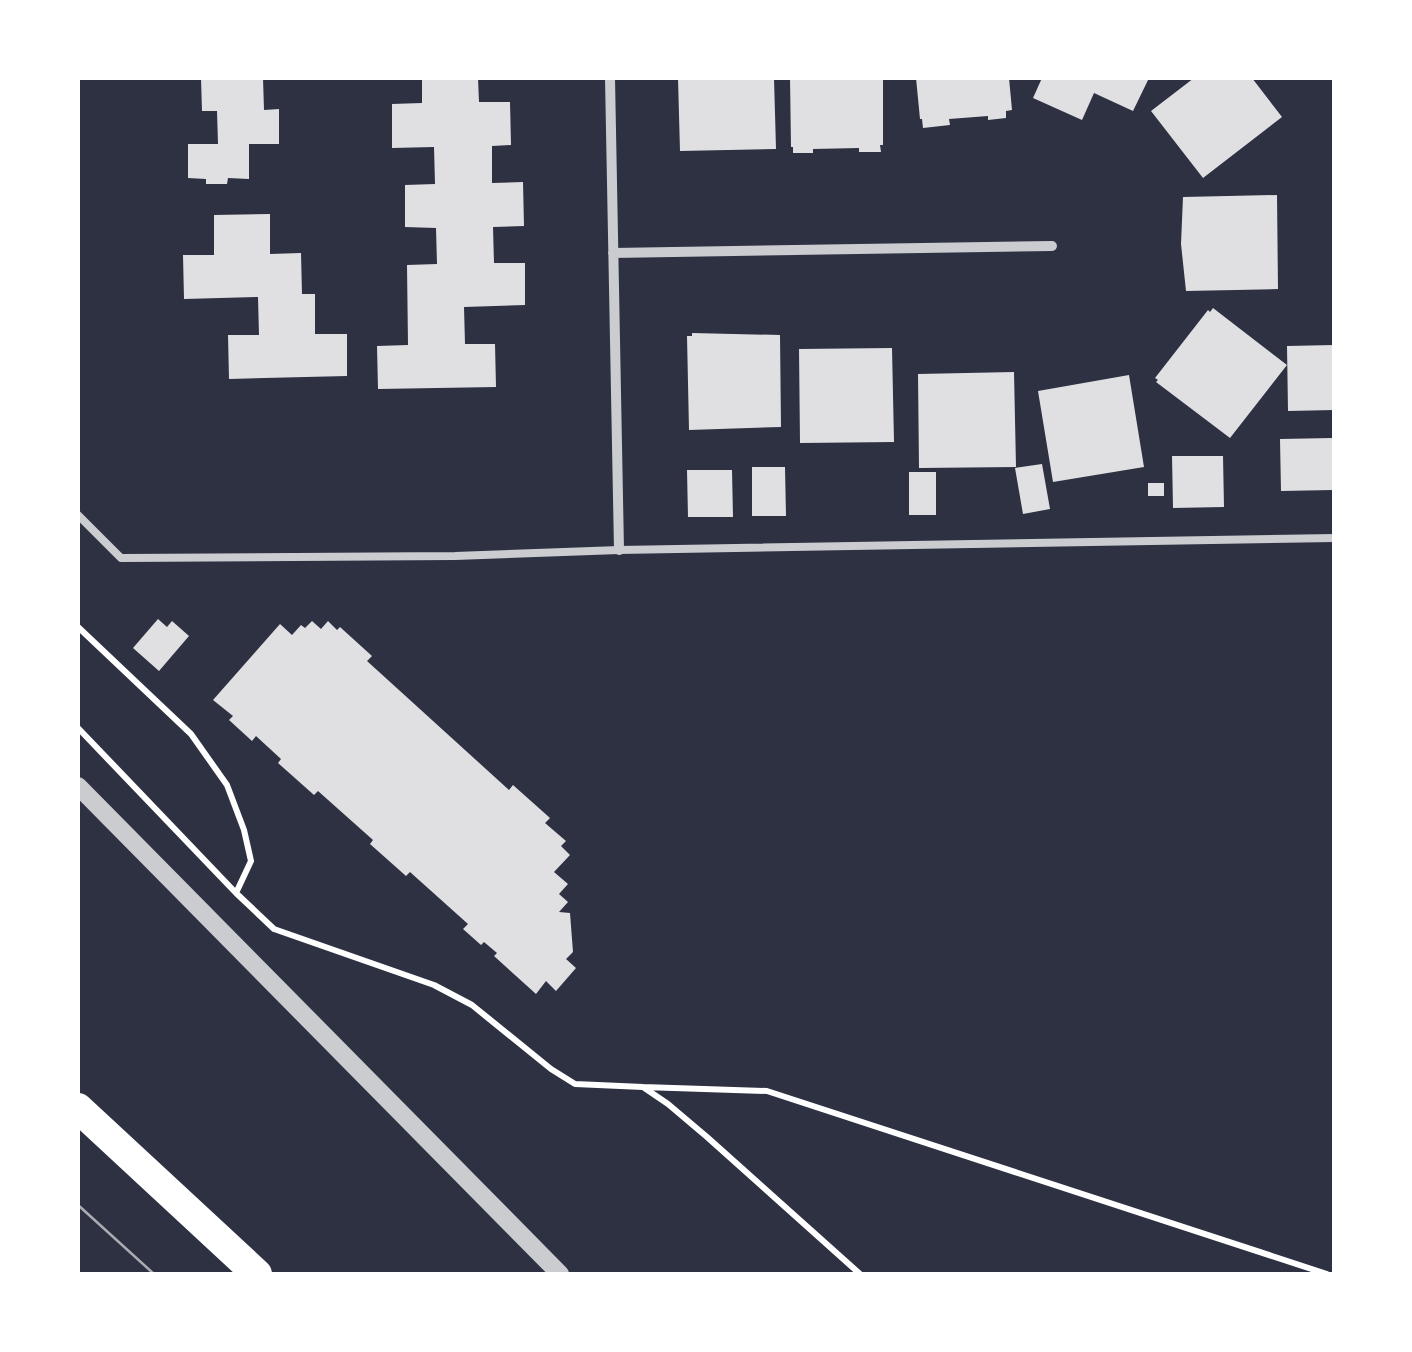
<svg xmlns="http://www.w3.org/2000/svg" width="1412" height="1352" font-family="'Fira Sans Condensed',sans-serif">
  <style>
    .building { fill: #e0e0e3 }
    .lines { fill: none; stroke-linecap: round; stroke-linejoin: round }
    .path { stroke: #fff; stroke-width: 6 }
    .service { stroke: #caccd0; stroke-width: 8 }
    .minor { stroke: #caccd0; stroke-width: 10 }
    .tertiary { stroke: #caccd0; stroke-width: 18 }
    .motorway { stroke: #fff; stroke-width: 30 }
    .tram { stroke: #abadb3; stroke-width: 2.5 }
  </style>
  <rect width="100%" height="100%" fill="#2d3142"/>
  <path class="building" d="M 201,78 L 263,78 L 264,110 L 279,109 L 279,144 L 249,144 L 249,179 L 228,178 L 227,184 L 206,184 L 206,179 L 188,178 L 188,144 L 218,144 L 217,111 L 202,111 Z
    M 422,78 L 478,78 L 479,102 L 510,102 L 511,145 L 492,146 L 492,183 L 523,182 L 524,226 L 493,227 L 494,263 L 525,263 L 525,305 L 464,307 L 465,344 L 495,344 L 496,387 L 378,389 L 377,346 L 408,345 L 407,265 L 437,264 L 436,228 L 405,227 L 405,185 L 435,184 L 434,147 L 392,148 L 392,104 L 422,103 Z
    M 678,78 L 774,78 L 776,149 L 680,151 Z
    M 790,78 L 883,78 L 883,145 L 880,145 L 881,152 L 859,152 L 859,148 L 813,149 L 813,153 L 793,153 L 793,147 L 791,147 Z
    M 916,78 L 1009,78 L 1012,110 L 1006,111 L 1006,118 L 988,120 L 988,116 L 949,119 L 950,125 L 923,128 L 922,119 L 920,119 Z
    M 1042,78 L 1149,78 L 1133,111 L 1094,93 L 1082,120 L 1033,98 Z
    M 1194,78 L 1252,78 L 1282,117 L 1203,178 L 1151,111 Z
    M 1277,195 L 1278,289 L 1186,291 L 1181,244 L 1183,197 Z
    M 270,214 L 270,254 L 301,253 L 302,294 L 315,294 L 315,334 L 347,334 L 347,376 L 229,379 L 228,335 L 259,335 L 258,297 L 184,299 L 183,255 L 214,255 L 214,215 Z
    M 1213,308 L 1287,365 L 1230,438 L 1156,382 L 1158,380 L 1155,378 L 1208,310 L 1210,312 Z
    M 692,333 L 780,335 L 781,427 L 689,430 L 687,336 L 692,336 Z
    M 1334,345 L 1334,410 L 1288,411 L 1287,346 Z
    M 892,348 L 894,442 L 800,443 L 799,349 Z
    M 1014,372 L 1016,467 L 919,468 L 918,374 Z
    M 1129,375 L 1144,467 L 1053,482 L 1038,391 Z
    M 1332,438 L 1333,490 L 1281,491 L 1280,439 Z
    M 1172,456 L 1223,456 L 1224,507 L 1173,508 Z
    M 1042,464 L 1050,509 L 1023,514 L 1015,468 Z
    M 752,467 L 785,467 L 786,516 L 752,516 Z
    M 687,470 L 732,470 L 733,517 L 688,517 Z
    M 909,472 L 936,472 L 936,515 L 909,515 Z
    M 1148,483 L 1164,483 L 1164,496 L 1148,496 Z
    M 158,619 L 167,627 L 172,621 L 189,636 L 159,671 L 133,648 Z
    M 312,621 L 321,629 L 328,621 L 337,630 L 340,627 L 372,656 L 367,661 L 509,790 L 513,785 L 550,818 L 545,823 L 566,841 L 561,846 L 570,855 L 554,872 L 568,884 L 559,894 L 568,902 L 559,912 L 570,913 L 573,952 L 566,959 L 576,968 L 556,991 L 546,981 L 536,994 L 494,956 L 497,953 L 484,942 L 481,945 L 463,929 L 468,924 L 410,872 L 406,876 L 370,844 L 373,840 L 318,791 L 314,795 L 278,763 L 281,759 L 256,736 L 252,741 L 229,720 L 233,716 L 213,700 L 280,624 L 292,635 L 301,625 L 305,628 Z"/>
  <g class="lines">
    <path class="path" d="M 78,627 L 191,734 L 227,785 L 244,830 L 251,861 L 236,893
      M 78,728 L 236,893 L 274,929 L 434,985 L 472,1005 L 551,1069 L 575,1084 L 643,1087 L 668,1104 L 707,1137 L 860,1274
      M 643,1087 L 767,1091 L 1327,1274"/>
    <path class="service" d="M 78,515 L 121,558 L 455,556 L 619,550 L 1334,538"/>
    <path class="minor" d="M 610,78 L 619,550
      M 613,253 L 1052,246"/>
    <path class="tertiary" d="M 78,786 L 560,1274"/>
    <path class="motorway" d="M 78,1108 L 257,1274"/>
    <path class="tram" d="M 78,1205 L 154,1274"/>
  </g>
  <rect width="1412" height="1352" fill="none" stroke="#ffffff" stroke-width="160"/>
</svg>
